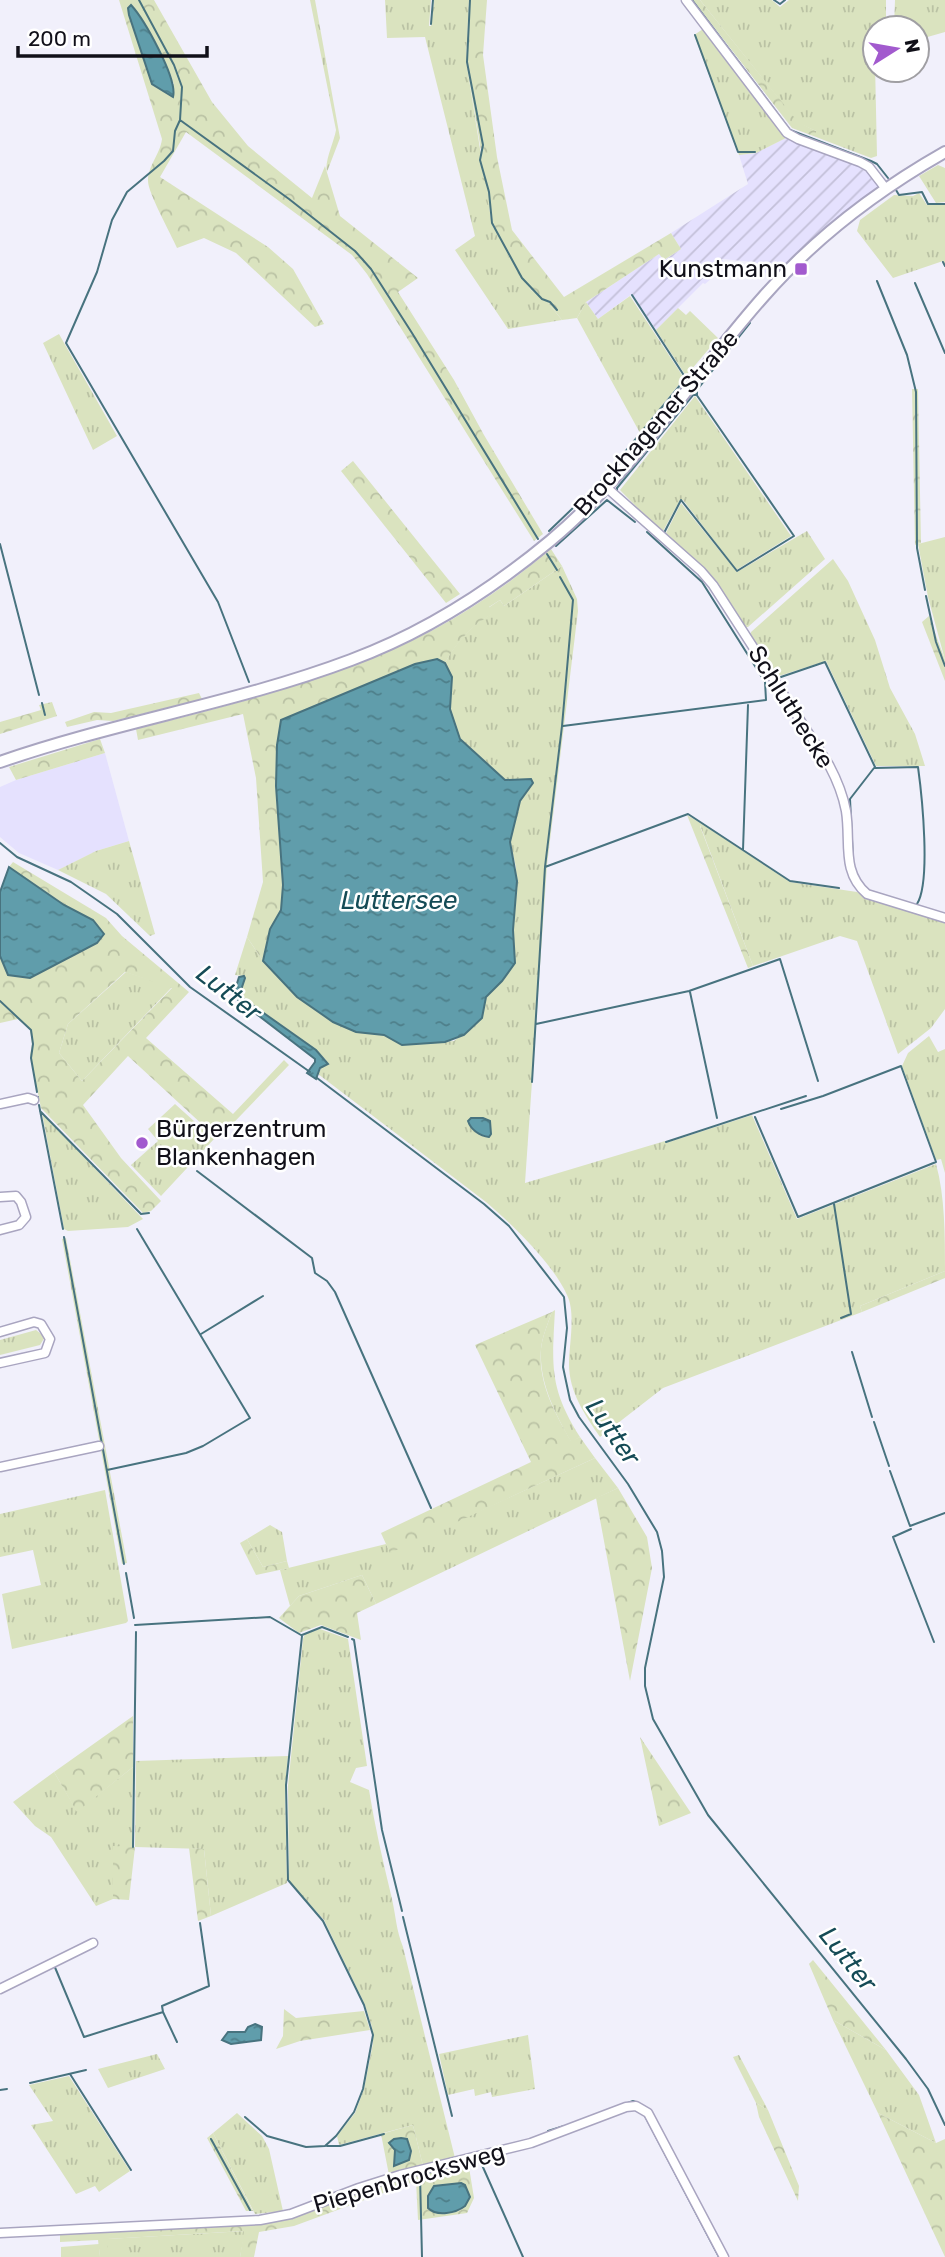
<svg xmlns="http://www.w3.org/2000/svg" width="945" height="2257" font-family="Rubik,sans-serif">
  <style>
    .built { fill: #e5e1fe }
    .industrial { fill: url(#industrial-furrows) }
    .grass { fill: url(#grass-tufts) }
    .forest { fill: url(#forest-crowns); fill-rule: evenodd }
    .pitch { fill: #dae3bf }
    .water { fill: url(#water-ripples); stroke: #48737f; stroke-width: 2 }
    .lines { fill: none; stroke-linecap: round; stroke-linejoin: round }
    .stream { stroke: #48737f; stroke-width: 2 }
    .minor-casing { stroke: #a9a5c0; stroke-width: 11 }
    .major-casing { stroke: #a9a5c0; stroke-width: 14 }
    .minor { stroke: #fff; stroke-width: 8 }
    .major { stroke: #fff; stroke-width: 10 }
    .poi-dot { fill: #a25ace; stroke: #fff; stroke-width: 2.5 }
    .labels { text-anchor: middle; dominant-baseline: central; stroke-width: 5; stroke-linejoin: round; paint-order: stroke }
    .poi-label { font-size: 24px; fill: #111019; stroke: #fff; text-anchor: end }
    .street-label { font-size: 24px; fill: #111019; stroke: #fff }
    .water-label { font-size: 26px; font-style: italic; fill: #154b56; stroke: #fff }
  </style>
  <defs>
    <pattern id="industrial-furrows" width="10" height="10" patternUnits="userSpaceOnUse" patternTransform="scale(1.75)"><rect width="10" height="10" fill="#e5e1fe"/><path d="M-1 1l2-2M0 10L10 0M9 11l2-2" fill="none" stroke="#c3c0d9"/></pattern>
    <pattern id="grass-tufts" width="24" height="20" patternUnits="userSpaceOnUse" patternTransform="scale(1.75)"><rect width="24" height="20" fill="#dae3bf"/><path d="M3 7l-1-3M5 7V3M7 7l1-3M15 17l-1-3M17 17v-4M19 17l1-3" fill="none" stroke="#bac2a4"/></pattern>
    <pattern id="forest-crowns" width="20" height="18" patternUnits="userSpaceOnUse" patternTransform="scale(1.75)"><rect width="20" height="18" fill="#dae3bf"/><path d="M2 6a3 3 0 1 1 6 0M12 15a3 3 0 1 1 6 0" fill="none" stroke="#bac2a4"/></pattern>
    <pattern id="water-ripples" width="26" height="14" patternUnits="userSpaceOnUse" patternTransform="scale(1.75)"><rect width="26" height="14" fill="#609dab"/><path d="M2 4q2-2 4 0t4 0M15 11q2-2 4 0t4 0" fill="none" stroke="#4e7f8a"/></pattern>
  </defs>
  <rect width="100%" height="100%" fill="#f1f0fb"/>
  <path class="built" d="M 105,753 L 129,841 L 96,851 L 58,870 L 19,853 L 0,837 L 0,787 L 16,780 Z"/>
  <path class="industrial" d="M 786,138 L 858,166 L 875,179 L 878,186 L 841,214 L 772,279 L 754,262 L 722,259 L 726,266 L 705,284 L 703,283 L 656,330 L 632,294 L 598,319 L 586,302 L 659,254 L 664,260 L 681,249 L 671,233 L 748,184 L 739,155 L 756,153 Z"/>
  <path class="grass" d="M 310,0 L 315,0 L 340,138 L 327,172 C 324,162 334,142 336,130 Z
    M 385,0 L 431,0 L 429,26 L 431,26 L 434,0 L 469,0 L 466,60 L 492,225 L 517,271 L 531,290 L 549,304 L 562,320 L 508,329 L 455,250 L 475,236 L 425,37 L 387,38 Z
    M 700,0 L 772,0 L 780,7 L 789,0 L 886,0 L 886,28 L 875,28 L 875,43 L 871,46 L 875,63 L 877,156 L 871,158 L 816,137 L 816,131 L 798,123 Z
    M 895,0 L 945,0 L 945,32 L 917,40 L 917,28 L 894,28 Z
    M 703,29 L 786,138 L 756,153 L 739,155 L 694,35 Z
    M 938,165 L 945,168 L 945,202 L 936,203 L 919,176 Z
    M 919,193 L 927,205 L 945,205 L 945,264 L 943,261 L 893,278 L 857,231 L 860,220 L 894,195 L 913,196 Z
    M 630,296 L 684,378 L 640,433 L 577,318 L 586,302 L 598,319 Z
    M 678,308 L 686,315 L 690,311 L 718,338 L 686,376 L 656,330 Z
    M 59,334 L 117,436 L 93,450 L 43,343 Z
    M 695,396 L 791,536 L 738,569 L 736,569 L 683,500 L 680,500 L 662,533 L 620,490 Z
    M 681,503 L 737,572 L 807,531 L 825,559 L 748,627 L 743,627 L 715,585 L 665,535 Z
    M 945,537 L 945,660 L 928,597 L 918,544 Z
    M 833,559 L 848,581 L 875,640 L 890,688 L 915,734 L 925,766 L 876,766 L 826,661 L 776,677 L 750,636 L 751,632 Z
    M 562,566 L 577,599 L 578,611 L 547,865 L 525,1183 L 665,1141 L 666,1143 L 752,1115 L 797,1219 L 936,1164 C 945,1196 945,1236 945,1271 L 860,1306 L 862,1312 L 663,1388 L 600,1437 C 585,1415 569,1392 569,1364 C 569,1345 576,1313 567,1295 C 554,1265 511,1223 486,1202 L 318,1074 L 326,1060 L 316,1050 L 241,997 L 242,976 L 235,975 L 247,937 L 263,961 L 297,997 L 333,1022 L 356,1032 L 384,1035 L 402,1045 L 454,1041 L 482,1018 L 486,997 L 502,981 L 512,943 L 515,907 L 516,867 L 510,842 L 520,801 L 530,779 L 505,780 L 460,739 L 450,709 L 452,677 L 445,663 C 456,642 471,626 491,614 L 488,608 L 500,600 L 504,606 Z
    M 702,824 L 790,882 L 857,892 L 866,898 L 945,922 L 945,1009 L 931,1028 L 898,1054 L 857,941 L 840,936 L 753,966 L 700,825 Z
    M 129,841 L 155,934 L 150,936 L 106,894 L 58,870 L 96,851 Z
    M 126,972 L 172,987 L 82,1081 L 59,1053 L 68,1024 Z
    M 929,1036 L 938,1052 L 945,1049 L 945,1173 L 941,1159 L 936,1160 L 902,1066 L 908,1053 Z
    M 175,1104 L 214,1139 L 161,1196 L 131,1165 L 158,1141 L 148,1129 Z
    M 42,1113 L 143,1219 L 128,1227 L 68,1231 L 64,1229 Z
    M 66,1238 L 127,1563 L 122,1564 L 62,1239 Z
    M 555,1310 C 552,1366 549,1388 580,1437 L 571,1442 C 555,1413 539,1383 541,1349 C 542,1337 548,1323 552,1312 Z
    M 36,1330 L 45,1337 L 40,1345 L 0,1355 L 0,1340 Z
    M 595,1458 L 618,1488 L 376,1604 L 362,1575 L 299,1596 L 290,1606 L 280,1570 L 386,1544 L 390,1552 Z
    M 105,1490 L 128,1621 L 126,1623 L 12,1649 L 2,1594 L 41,1585 L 33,1550 L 0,1557 L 0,1514 Z
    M 270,1525 L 282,1532 L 287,1561 L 263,1567 L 247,1539 Z
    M 320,1629 L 348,1639 L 367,1766 L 356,1768 L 350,1782 L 369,1790 C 375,1827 383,1862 392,1899 C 396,1917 396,1929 403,1947 L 455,2158 L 423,2166 L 413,2125 L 339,2145 L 337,2136 L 355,2113 L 364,2089 L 373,2043 L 372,2027 L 365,2005 L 324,1920 L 289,1881 L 288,1786 L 303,1639 L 305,1634 Z
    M 288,1756 L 285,1787 L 287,1883 L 211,1916 L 204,1849 L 135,1847 L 136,1761 Z
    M 133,1767 L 132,1847 L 113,1847 L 113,1899 L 96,1906 L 51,1837 L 35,1826 L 13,1802 L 54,1772 L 77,1811 Z
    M 833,2020 L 886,2050 L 919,2095 L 936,2143 L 878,2113 Z
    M 528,2035 L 535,2089 L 492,2097 L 491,2092 L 475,2096 L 474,2089 L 448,2095 L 439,2054 Z
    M 157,2054 L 165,2069 L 108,2088 L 98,2069 Z
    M 739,2055 L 768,2110 L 756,2103 L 733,2057 Z
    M 69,2076 L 130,2171 L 99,2192 L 95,2186 L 76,2194 L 31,2125 L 53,2121 L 29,2085 Z
    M 237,2113 L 262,2136 L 269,2149 L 283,2211 L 255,2214 L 213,2133 Z
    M 245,2231 L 240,2257 L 108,2257 L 107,2239 Z"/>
  <path class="forest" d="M 119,0 L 154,0 L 212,102 L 248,146 L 312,198 L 325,166 L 340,216 L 418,278 L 398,292 L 454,380 L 484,435 L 543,534 L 534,541 L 367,274 L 352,255 L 186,132 L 160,177 L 268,247 L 293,269 L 324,324 L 315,327 L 236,253 L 204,238 L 177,248 C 171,234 148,193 148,181 C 148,165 160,155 162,139 ZM 129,15 L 166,69 L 174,84 L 152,84 Z
    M 469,0 L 487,0 L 483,55 L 497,157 L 512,230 L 564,297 L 671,233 L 681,249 L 664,260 L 659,254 L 586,302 L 577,318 L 562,320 L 549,304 L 541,300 L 521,279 L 495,232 L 478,160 L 481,151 L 466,60 Z
    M 693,0 L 700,0 L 798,122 L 816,131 L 816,137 L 792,128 Z
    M 912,389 L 918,389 L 921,543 L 915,545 Z
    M 353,461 L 460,594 L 446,603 L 341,471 Z
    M 551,549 L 562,566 L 504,606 L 500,600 L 489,607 L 492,614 C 471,626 457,642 445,663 L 437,659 L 282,720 L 277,745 L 276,786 L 283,885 L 281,910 L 270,929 L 263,961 L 247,937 L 263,882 L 256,778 L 243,714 L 138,740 L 136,729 C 237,703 340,679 433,630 C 476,607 514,580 551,549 Z
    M 929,616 L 945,660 L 945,681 L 922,622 Z
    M 199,693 L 202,699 L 113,721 L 97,720 L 67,727 L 65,722 L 94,712 L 111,713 Z
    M 52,702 L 57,716 L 0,734 L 0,722 L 41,710 L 39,705 Z
    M 100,739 L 105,753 L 16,780 L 9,767 Z
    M 687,815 L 702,824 L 700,826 L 753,966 L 748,968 Z
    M 13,862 L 106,918 L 122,936 L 189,992 L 146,1038 L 233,1114 L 284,1060 L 289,1065 L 218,1139 L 128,1056 L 83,1105 L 121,1158 L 161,1201 L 151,1211 L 143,1213 L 41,1108 L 30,1055 L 32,1044 L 30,1030 L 18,1019 L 0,1023 L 0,956 L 8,975 L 93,920 L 64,905 L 9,867 ZM 125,972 L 172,988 L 82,1081 L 59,1053 L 68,1024 Z
    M 945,1271 L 945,1278 L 862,1312 L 860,1306 Z
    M 552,1312 C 548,1323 542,1337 541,1349 C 538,1383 555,1413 571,1441 L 580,1437 L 595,1458 L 390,1553 L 381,1533 L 531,1462 L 475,1345 Z
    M 618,1488 L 647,1537 L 652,1568 L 630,1681 L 596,1498 Z
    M 247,1539 L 263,1567 L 287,1561 L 289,1568 L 256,1575 L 240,1543 Z
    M 362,1575 L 376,1604 L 357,1613 L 361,1640 L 321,1625 L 299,1633 L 279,1618 L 299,1596 Z
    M 133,1716 L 133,1767 L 77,1812 L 54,1772 Z
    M 640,1737 L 691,1813 L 659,1826 Z
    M 113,1846 L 135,1847 L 129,1900 L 113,1899 Z
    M 189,1848 L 204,1849 L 211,1916 L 198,1921 Z
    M 813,1960 L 886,2050 L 833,2020 L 809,1964 Z
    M 284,2009 L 296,2018 L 364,2011 L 370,2030 L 300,2041 L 276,2049 L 283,2036 Z
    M 756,2103 L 768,2110 L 799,2186 L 798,2201 L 759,2117 Z
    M 878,2113 L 936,2143 L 945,2139 L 945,2257 Z
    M 413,2125 L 423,2166 L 389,2175 L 381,2134 Z
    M 213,2133 L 253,2211 L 246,2211 L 207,2138 Z
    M 468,2161 L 474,2198 L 467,2213 L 418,2220 L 416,2181 L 294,2226 L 259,2232 L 254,2257 L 240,2257 L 244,2231 L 108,2239 L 108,2257 L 100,2257 L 98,2240 L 60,2242 L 60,2233 L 260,2223 L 291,2218 L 359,2190 ZM 461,2183 L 465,2185 L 461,2210 L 441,2214 L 450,2185 Z"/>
  <path class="pitch" d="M 99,2244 L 100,2257 L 61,2257 L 61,2247 Z"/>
  <path class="water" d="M 131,5 C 144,19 178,79 173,97 L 152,84 L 129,15 L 128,8 Z
    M 437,659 L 445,663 L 452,677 L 450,709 L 460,739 L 505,780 L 531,779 L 533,783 L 520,801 L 510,842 L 517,881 L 513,930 L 515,963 L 502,981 L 486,997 L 482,1018 L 464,1035 L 445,1042 L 402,1045 L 384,1035 L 356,1032 L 333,1022 L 297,997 L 263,961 L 270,929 L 281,910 L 283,885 L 276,786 L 277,745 L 281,720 L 415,664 Z
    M 9,867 L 64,905 L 93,920 L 104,934 L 97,943 L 30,978 L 8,975 L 0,956 L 0,892 Z
    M 244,976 L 245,978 L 240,993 L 241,997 L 316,1050 L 328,1064 L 320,1068 L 316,1079 L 307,1073 L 315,1062 L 315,1059 L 233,996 L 239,977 Z
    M 471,1118 L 483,1118 L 490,1121 L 491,1134 L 489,1137 C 480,1136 471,1130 468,1121 Z
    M 255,2024 L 262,2027 L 261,2040 L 231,2044 L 222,2040 L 228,2032 L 245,2032 L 248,2027 Z
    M 401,2138 L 407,2139 L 411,2151 L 409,2160 L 394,2166 L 395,2150 L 389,2143 L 394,2139 Z
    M 461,2183 L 465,2185 L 470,2197 L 465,2206 C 456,2213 437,2217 428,2208 L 428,2196 L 434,2186 Z"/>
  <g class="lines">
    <path class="stream" d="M 139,0 L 174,65 L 182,87 L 180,120 L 175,131 L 173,151 L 164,161 L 127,192 L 112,220 L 97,272 L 66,343 L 218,602 L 249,682
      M 470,0 L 467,62 L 483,145 L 480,160 L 489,192 L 492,223 L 522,278 L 542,299 L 550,302 L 557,310
      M 692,0 L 790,130 L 871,161 L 877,164 L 888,178
      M 774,0 L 780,4 L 785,0
      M 431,24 L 433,0
      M 695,35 L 738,152 L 755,152
      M 180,120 L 289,199 L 355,251 L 371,269 L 412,333 L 538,539
      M 896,190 L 899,195 L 922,192 L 928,204 L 945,204
      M 943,262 L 945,266
      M 877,281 L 907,355 L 916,392 L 917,548 L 925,590
      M 915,283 L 945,353
      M 632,295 L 685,377
      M 617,491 L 617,488 L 693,395 L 697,395 L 697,390 L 750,323
      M 549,531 L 601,481 L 686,378
      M 664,533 L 681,500 L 737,571 L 794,536 L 696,394
      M 0,544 L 39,695
      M 556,546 L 607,500 L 635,522
      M 547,554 L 557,570
      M 926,596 L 936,642 L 945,666
      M 778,678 L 825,662 L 875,767
      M 42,703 L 45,715
      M 563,726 L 766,700 L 765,682 L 702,582 L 647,532
      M 875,768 L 918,767 C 922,796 931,882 917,904
      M 0,843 L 17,857 L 71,882 L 117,914 L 190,987 L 310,1072
      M 743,850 L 748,705
      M 853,860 L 850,799 L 874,768
      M 545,867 L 688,814 L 790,881 L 839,888
      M 690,992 L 717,1118
      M 0,1001 L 31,1030 L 33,1044 L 31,1058 L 37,1092
      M 536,1024 L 689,991 L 780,959 L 818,1081
      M 317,1078 L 484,1204 L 509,1226 L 564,1297 L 567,1328 L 563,1367 L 570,1400 L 579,1417 L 628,1484 L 657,1532 L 662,1551 L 664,1577 L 645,1668 L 645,1686 L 653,1719 L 708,1815 L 906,2059 L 928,2089 L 945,2125
      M 532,1082 L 545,867 L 562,726 L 573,600 L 560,577
      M 38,1097 L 38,1099
      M 39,1105 L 63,1229
      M 40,1111 L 141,1214 L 149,1213
      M 755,1117 L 798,1217 L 936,1162 L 901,1066 L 823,1096 L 781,1109
      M 666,1142 L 806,1096
      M 197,1171 L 312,1258 L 315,1273 L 327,1281 L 335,1292 L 431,1508
      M 834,1204 L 851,1314 L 841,1318
      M 64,1237 L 124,1564
      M 201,1334 L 263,1296
      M 852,1352 L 872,1417
      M 874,1422 L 889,1466
      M 107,1470 L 186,1453 L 203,1446 L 250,1418 L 137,1229
      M 890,1471 L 910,1526 L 945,1513
      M 911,1529 L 893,1537 L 934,1642
      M 126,1573 L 134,1618
      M 135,1625 L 270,1617 L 301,1635
      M 302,1635 L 322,1627 L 348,1637
      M 352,1639 L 354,1640 L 382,1830 L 402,1911
      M 133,1847 L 136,1632
      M 403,1917 L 452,2116
      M 54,1965 L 84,2037 L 163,2012 L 177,2042
      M 163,2012 L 162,2006 L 209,1986 L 200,1923
      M 70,2074 L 131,2170
      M 30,2083 L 86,2070
      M 0,2090 L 7,2089
      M 625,2104 L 633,2101 L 638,2103
      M 644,2114 L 719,2257
      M 245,2117 L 267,2136 L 306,2147 L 325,2146 L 336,2136 L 354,2112 L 363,2089 L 373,2035 L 364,2005 L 323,1921 L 288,1880 L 286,1785 L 302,1636
      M 548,2131 L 564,2126
      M 211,2139 L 250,2210
      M 327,2146 L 340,2146 L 384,2134
      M 477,2161 L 482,2165 L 523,2257
      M 422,2257 L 420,2175 L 462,2164"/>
    <defs>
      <path id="minor" d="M 686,0 L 787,133 L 798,139 L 860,162 L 869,167 L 886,189
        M 606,487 L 701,571 L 713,585 L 829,765 C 837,780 843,795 846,811 C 851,842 841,872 867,894 L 945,918
        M 0,1104 L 28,1098 L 34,1100
        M 0,1197 L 16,1196 L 21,1202 L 26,1217 L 19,1225 L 0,1230
        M 0,1332 L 34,1322 L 41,1324 L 50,1339 L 45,1353 L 0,1363
        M 0,1467 L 99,1446
        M 0,1989 L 93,1943
        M 0,2233 L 260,2220 L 291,2214 L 359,2188 L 400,2175 L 531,2143 L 626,2107 L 636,2106 L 648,2113 L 724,2257"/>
      <path id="major" d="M 0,762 C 115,722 237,703 351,660 C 424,633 491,590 550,541 C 634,471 692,377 764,296 C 815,238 878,190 945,152"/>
    </defs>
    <use href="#minor" class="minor-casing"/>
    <use href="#major" class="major-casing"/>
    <use href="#minor" class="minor"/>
    <use href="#major" class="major"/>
  </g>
  <g class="poi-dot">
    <rect x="794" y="262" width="14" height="14" rx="3.5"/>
    <circle cx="142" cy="1143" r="7"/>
  </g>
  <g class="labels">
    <g class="poi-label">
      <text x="787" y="269">Kunstmann</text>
      <text x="156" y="1129" text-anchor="start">Bürgerzentrum<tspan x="156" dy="28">Blankenhagen</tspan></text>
    </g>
    <g class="street-label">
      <text transform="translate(656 423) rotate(-49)">Brockhagener Straße</text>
      <text transform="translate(791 707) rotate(58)">Schluthecke</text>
      <text transform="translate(409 2178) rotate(-16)">Piepenbrocksweg</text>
    </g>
    <g class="water-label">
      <text x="399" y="900">Luttersee</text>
      <text transform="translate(229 993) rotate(38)">Lutter</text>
      <text transform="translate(613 1432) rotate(55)">Lutter</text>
      <text transform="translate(848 1959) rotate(51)">Lutter</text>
    </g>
  </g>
  <g transform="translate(896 49) rotate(79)"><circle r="33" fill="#ffffff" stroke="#a09fa3" stroke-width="2"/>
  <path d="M0-5L12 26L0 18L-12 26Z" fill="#a25ace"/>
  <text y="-10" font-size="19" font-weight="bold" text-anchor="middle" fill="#111019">N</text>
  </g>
  <path d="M18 46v10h189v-10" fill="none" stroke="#111019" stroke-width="3.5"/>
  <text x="28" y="46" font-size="21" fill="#111019" stroke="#ffffff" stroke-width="5" paint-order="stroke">200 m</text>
</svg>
